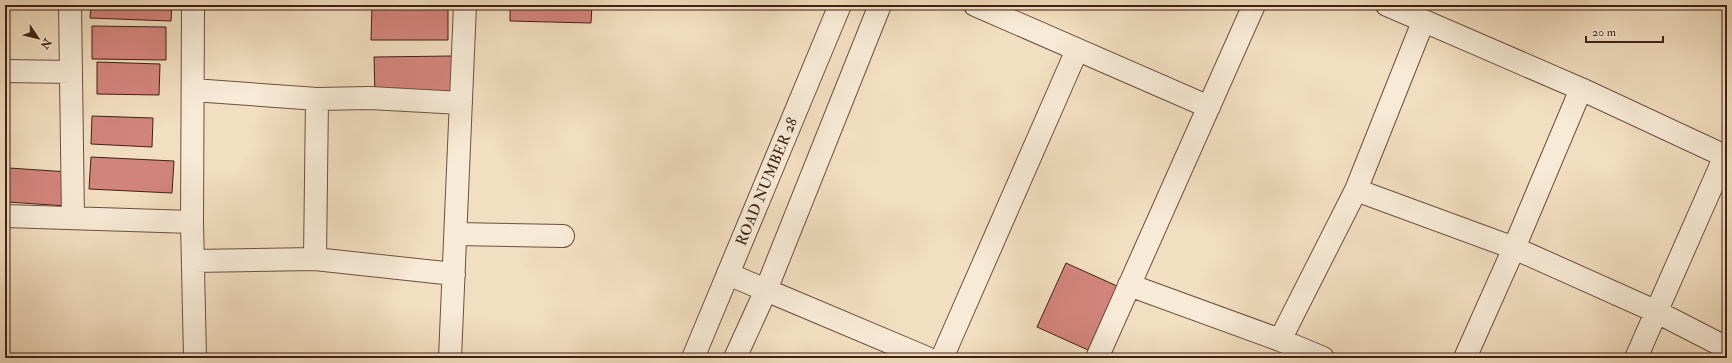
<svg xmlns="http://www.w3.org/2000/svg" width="1732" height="363" font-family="'IM FELL Double Pica',serif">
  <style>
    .building { fill: #d3857d; stroke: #3f2114 }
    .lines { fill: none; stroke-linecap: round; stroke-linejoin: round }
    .minor-casing { stroke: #6c503f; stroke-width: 24 }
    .tertiary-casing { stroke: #6c503f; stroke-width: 24 }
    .minor { stroke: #f7ead6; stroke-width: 22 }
    .tertiary { stroke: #f7ead6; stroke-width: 22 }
    .labels { text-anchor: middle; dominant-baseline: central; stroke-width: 4; stroke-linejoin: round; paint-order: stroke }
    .street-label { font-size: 15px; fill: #3f2114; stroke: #f7ead6 }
  </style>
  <rect width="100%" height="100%" fill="#f2dec0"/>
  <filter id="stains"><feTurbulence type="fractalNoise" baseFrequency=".005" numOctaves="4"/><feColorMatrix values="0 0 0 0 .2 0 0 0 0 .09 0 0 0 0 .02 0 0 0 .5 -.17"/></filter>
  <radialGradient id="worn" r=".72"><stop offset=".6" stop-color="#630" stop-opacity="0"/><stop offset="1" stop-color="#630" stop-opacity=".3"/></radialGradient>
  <path class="building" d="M 91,5 L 172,5 L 171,21 L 90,18 Z
    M 372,5 L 448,5 L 448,40 L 371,40 Z
    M 510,5 L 592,5 L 591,23 L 510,21 Z
    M 92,26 L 166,27 L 166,60 L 92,59 Z
    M 452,56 L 452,94 L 375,95 L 374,57 Z
    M 97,62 L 160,64 L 159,95 L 97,94 Z
    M 92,116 L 153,118 L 152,147 L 91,144 Z
    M 91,157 L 174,161 L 172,193 L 89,189 Z
    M 9,168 L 69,172 L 67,206 L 7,202 Z
    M 1066,263 L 1117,286 L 1088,350 L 1037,327 Z"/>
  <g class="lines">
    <defs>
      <path id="minor" d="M 70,5 L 73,218
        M 193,5 L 192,222 L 195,358
        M 975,5 L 1209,107
        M 1387,5 L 1581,89 L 1727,157
        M 5,71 L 71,72
        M 193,90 L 317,99
        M 1356,190 L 1514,248 L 1657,312 L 1727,348
        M 5,216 L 192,222
        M 456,234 L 563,236
        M 315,259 L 454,274
        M 193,261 L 315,259 L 317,99 L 370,98 L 461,103
        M 728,274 L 927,358
        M 1129,285 L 1280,340 L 1323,358
        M 1280,340 L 1356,190 L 1423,22
        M 450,358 L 465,5
        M 942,358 L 1077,50
        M 1097,358 L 1254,5
        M 1465,358 L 1514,248 L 1581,89
        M 1636,358 L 1725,156"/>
      <g id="tertiary">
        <path id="s1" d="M 693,358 L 840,5"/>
        <path d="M 735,358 L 766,290 L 880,5"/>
      </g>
    </defs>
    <use href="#minor" class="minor-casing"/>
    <use href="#tertiary" class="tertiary-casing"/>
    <use href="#minor" class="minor"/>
    <use href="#tertiary" class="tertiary"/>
  </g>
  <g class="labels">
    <g class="street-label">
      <text stroke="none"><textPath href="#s1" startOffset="191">ROAD NUMBER 28</textPath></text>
    </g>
  </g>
  <rect width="1732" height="363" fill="none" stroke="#f2dec0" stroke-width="20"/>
  <rect x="6" y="6" width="1720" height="351" fill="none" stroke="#3f2114" stroke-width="2"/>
  <rect x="10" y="10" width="1712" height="343" fill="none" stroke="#3f2114"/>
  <g transform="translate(38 38) rotate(125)" stroke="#f7ead6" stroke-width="3" paint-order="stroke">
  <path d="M0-3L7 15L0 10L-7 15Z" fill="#3f2114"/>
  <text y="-6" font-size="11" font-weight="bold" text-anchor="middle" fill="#3f2114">N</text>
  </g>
  <path d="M1586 36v6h77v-6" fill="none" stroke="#3f2114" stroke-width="2"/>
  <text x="1592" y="36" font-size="12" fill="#3f2114" stroke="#f7ead6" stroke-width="3" paint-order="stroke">20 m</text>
  <rect width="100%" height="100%" filter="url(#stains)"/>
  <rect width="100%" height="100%" fill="url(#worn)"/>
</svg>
